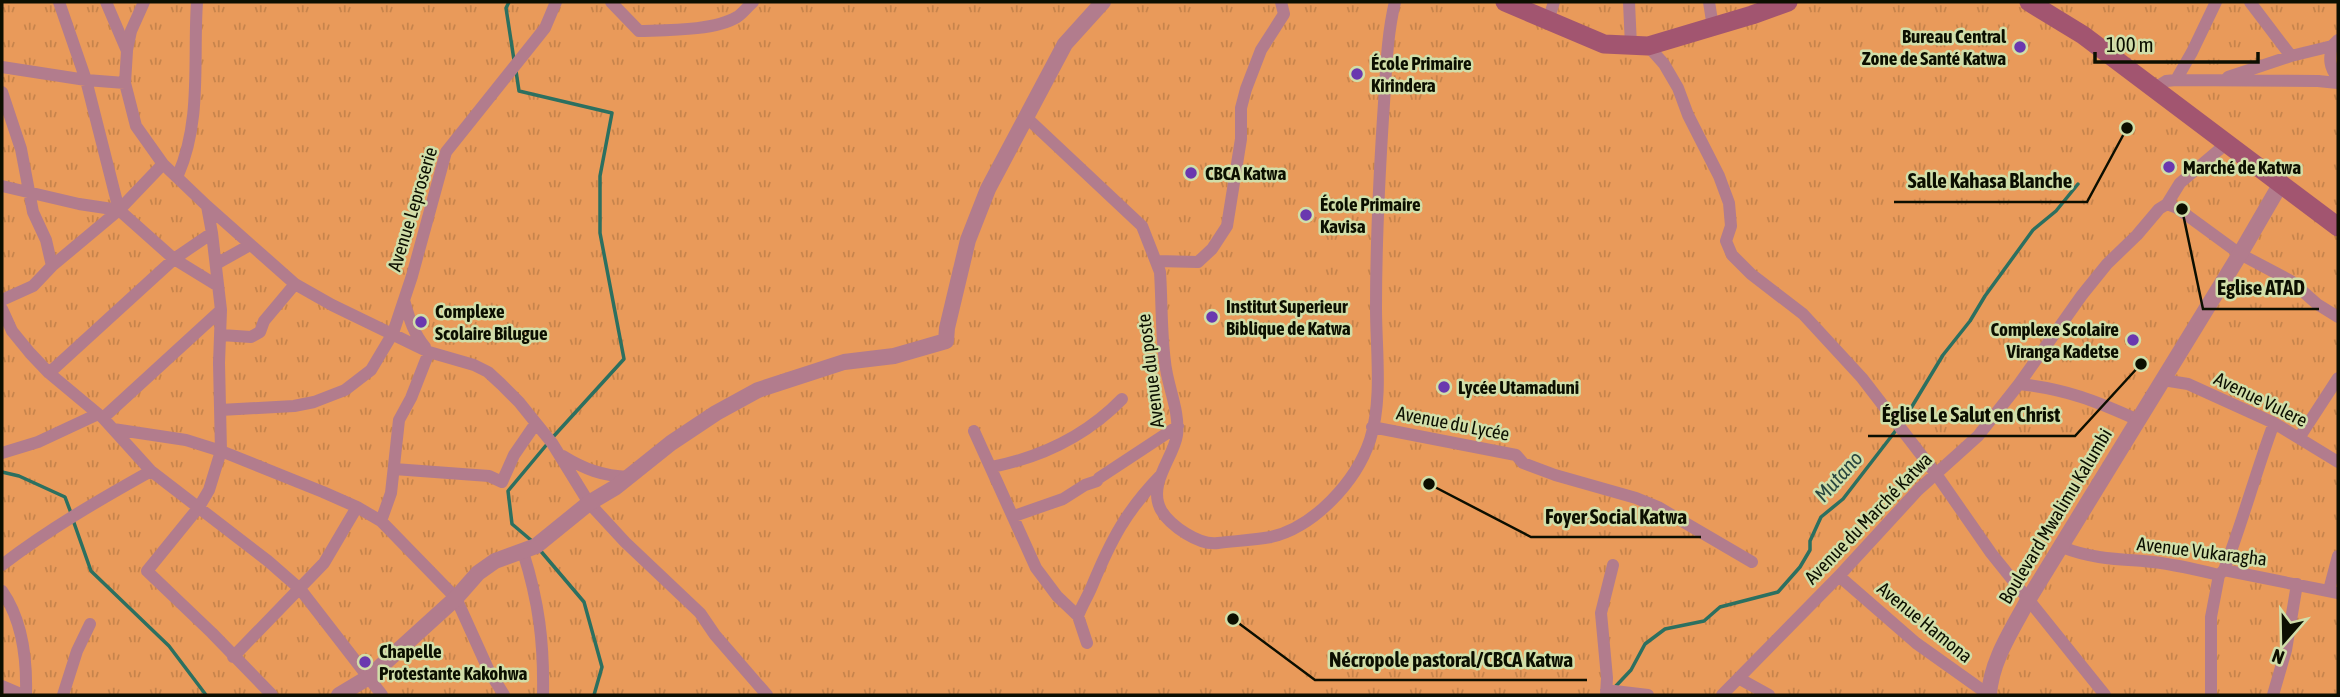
<svg xmlns="http://www.w3.org/2000/svg" width="2340" height="697" font-family="'Asap Condensed',sans-serif">
  <style>
    .park { fill: url(#park-tufts) }
    .lines { fill: none; stroke-linecap: round; stroke-linejoin: round }
    .stream { stroke: #2c7060; stroke-width: 3.5 }
    .minor { stroke: #b27c8d; stroke-width: 12 }
    .tertiary { stroke: #b27c8d; stroke-width: 16 }
    .secondary { stroke: #a25570; stroke-width: 19 }
    .poi-dot { fill: #6a38af; stroke: #d1dea9; stroke-width: 2.5 }
    .labels { text-anchor: middle; dominant-baseline: central; stroke-width: 5; stroke-linejoin: round; paint-order: stroke }
    .poi-label { font-size: 19px; font-weight: bold; fill: #0c0f01; stroke: #d1dea9; text-anchor: start }
    .street-label { font-size: 19px; fill: #0c0f01; stroke: #d1dea9 }
    .water-label { font-size: 21px; font-style: italic; fill: #28453f; stroke: #d1dea9 }
    .leader { fill: none; stroke: #0c0f01; stroke-width: 2.5 }
    .callout-dot { fill: #0c0f01; stroke: #d1dea9; stroke-width: 2.5 }
    .callout-label { font-size: 21px; text-anchor: middle; font-weight: bold; fill: #0c0f01; stroke: #d1dea9; stroke-width: 5; stroke-linejoin: round; paint-order: stroke }
  </style>
  <defs>
    <pattern id="park-tufts" width="24" height="20" patternUnits="userSpaceOnUse" patternTransform="scale(1.75)"><rect width="24" height="20" fill="#e99a5a"/><path d="M3 7l-1-3M5 7V3M7 7l1-3M15 17l-1-3M17 17v-4M19 17l1-3" fill="none" stroke="#c7844c"/></pattern>
  </defs>
  <rect width="100%" height="100%" fill="#c4d19d"/>
  <path class="park" d="M 2,2 L 2338,2 L 2338,695 L 2,695 Z"/>
  <g class="lines">
    <path class="stream" d="M 509,2 L 506,8 L 514,60
      M 516,71 L 519,91 L 612,113 L 600,176 L 600,233 L 624,359 L 553,437
      M 1902,423 L 1943,355 L 1970,321 L 1985,296 L 2033,230 L 2056,211 L 2078,184
      M 2,472 L 19,476 L 65,497 L 71,513
      M 73,520 L 91,571 L 169,646 L 206,695
      M 532,541 L 512,524 L 508,491 L 548,443
      M 539,549 L 584,602 L 602,667 L 594,695
      M 1614,688 L 1631,670 L 1645,644 L 1665,629 L 1704,621 L 1720,607 L 1778,592 L 1800,567 L 1810,550 L 1810,541 L 1821,517 L 1843,499 L 1897,429"/>
    <path class="minor" d="M 59,2 L 86,80 L 119,210 L 174,259 L 218,286
      M 106,2 L 127,51 L 125,83 L 136,126 L 163,164 L 207,206 L 295,284 L 332,305 L 429,352 L 474,365 L 488,372 L 501,384 L 519,402 L 552,443 L 589,503 L 625,542 L 700,613 L 715,635 L 767,695
      M 611,2 L 639,31 C 665,30 714,31 737,17 C 743,13 748,6 753,2
      M 1629,2 L 1631,46
      M 1709,2 L 1713,27
      M 2250,2 L 2291,56
      M 1548,21 L 1554,2
      M 1648,46 L 1664,64 L 1678,88 L 1688,115 L 1719,176 L 1729,203 L 1731,226 L 1726,241 L 1732,255 L 1751,274 L 1803,314 L 1862,378 L 1936,474 L 1991,553 L 2105,695
      M 2332,46 C 2329,58 2329,68 2338,78
      M 127,50 L 131,31 L 144,2
      M 2,67 L 86,80 L 125,83
      M 2228,77 L 2291,56 L 2332,46 L 2338,40
      M 2176,80 L 2192,52 L 2216,2
      M 2153,89 L 2166,81 L 2176,80 L 2318,81 L 2338,83
      M 2,92 L 21,149 L 33,212 L 46,240 L 52,266
      M 1027,118 L 1142,226 L 1160,272 C 1162,302 1161,332 1165,362 C 1167,385 1180,411 1177,435 C 1174,457 1147,484 1161,510 C 1170,526 1200,546 1218,543 C 1235,541 1254,540 1271,537 C 1314,527 1356,482 1370,440 C 1383,399 1376,351 1376,308 C 1376,244 1379,181 1383,118 C 1386,79 1386,39 1395,2
      M 178,175 C 202,121 193,59 197,2
      M 2,186 L 79,204 L 119,210
      M 2167,204 L 2177,208 L 2240,254 L 2291,281 L 2317,304 L 2338,317
      M 207,206 L 212,233 L 221,310 L 219,363 L 221,451 L 209,490 L 199,507 L 147,571 L 212,633 L 272,695
      M 1157,261 L 1198,262 L 1212,249 L 1227,226 L 1241,139 L 1241,108 L 1246,89 L 1261,50 L 1284,14 L 1281,2
      M 216,264 L 250,245
      M 2,300 L 33,286 L 52,266 L 119,210 L 163,164
      M 404,300 C 409,317 413,333 425,347
      M 2,309 L 12,331 L 30,353 L 49,373 L 103,418 L 151,471 L 268,561 L 300,589 L 382,695
      M 221,335 L 251,337 L 260,332 L 264,321 L 295,284
      M 49,373 L 174,259 L 212,233
      M 2163,380 L 2188,384 L 2274,423 L 2338,462
      M 2019,384 C 2066,389 2096,401 2138,420
      M 220,410 L 294,406 L 314,402 L 345,390 L 371,370 L 393,333 L 412,276 L 446,152 L 545,28 L 556,2
      M 103,418 L 221,310
      M 1372,427 L 1516,455 L 1523,463 L 1555,475 L 1636,498 L 1658,507 L 1752,562
      M 113,429 L 186,440 L 221,451 L 323,492 L 357,507 L 381,521 L 456,598 L 489,671 L 504,695
      M 974,431 L 1036,568 L 1057,596 L 1078,616 L 1087,643
      M 2299,438 L 2338,378
      M 2,453 L 38,442 L 98,414
      M 563,456 C 584,469 603,476 628,477
      M 992,467 C 1042,457 1087,435 1122,399
      M 394,469 L 489,476 L 502,482 L 514,455 L 536,423
      M 1014,516 L 1063,499 L 1085,485 L 1097,481 L 1099,478 L 1178,426
      M 381,521 L 391,493 L 399,420 L 411,398 L 429,352
      M 2062,547 C 2089,558 2114,559 2143,561 C 2169,563 2194,569 2219,575 L 2224,570 L 2338,593
      M 523,552 C 539,602 544,643 543,695
      M 2,565 C 49,529 99,500 151,471
      M 2224,570 C 2243,521 2256,471 2274,423
      M 1839,576 L 1916,643 L 1989,695
      M 2329,590 L 2338,556
      M 2,591 C 23,621 27,660 26,695
      M 1078,616 C 1082,605 1088,596 1092,586 C 1111,540 1126,511 1161,475
      M 233,657 L 324,563 L 357,507
      M 1740,679 L 1769,695
      M 2,686 L 23,695
      M 1606,690 L 1648,695
      M 63,695 L 77,651 L 90,624
      M 1606,695 L 1607,678 L 1601,613 L 1613,565
      M 1722,695 L 1839,576 L 1918,490 L 1978,436 L 2019,384 L 2082,295 L 2107,264 L 2137,235 L 2159,209 L 2167,204 L 2180,183 L 2227,143
      M 2211,695 L 2211,617 L 2219,575
      M 2273,695 L 2286,650 L 2297,584"/>
    <path class="tertiary" d="M 339,695 L 369,677 L 456,598 L 478,573 L 495,561 L 536,546 L 589,503 L 616,487 L 671,443 L 716,413 L 758,390 L 844,362 L 894,356 L 946,341 L 947,328 L 968,240 L 988,189 L 1065,44 L 1103,2
      M 1989,695 C 1991,661 2012,630 2028,600 L 2240,254 L 2280,185"/>
    <path class="secondary" d="M 1505,2 L 1604,44 L 1648,46 L 1752,15 L 1788,2
      M 2029,2 L 2083,35 L 2338,227"/>
  </g>
  <g class="poi-dot">
    <circle cx="2020" cy="47" r="7"/>
    <circle cx="1357" cy="74" r="7"/>
    <circle cx="2169" cy="167" r="7"/>
    <circle cx="1191" cy="173" r="7"/>
    <circle cx="1306" cy="215" r="7"/>
    <circle cx="1212" cy="317" r="7"/>
    <circle cx="421" cy="322" r="7"/>
    <circle cx="2133" cy="340" r="7"/>
    <circle cx="1444" cy="387" r="7"/>
    <circle cx="365" cy="662" r="7"/>
  </g>
  <g class="labels">
    <g class="poi-label">
      <text x="2006" y="36" text-anchor="end">Bureau Central<tspan x="2006" dy="22">Zone de Santé Katwa</tspan></text>
      <text x="1371" y="63">École Primaire<tspan x="1371" dy="22">Kirindera</tspan></text>
      <text x="2183" y="167">Marché de Katwa</text>
      <text x="1205" y="173">CBCA Katwa</text>
      <text x="1320" y="204">École Primaire<tspan x="1320" dy="22">Kavisa</tspan></text>
      <text x="1226" y="306">Institut Superieur<tspan x="1226" dy="22">Biblique de Katwa</tspan></text>
      <text x="435" y="311">Complexe<tspan x="435" dy="22">Scolaire Bilugue</tspan></text>
      <text x="2119" y="329" text-anchor="end">Complexe Scolaire<tspan x="2119" dy="22">Viranga Kadetse</tspan></text>
      <text x="1458" y="387">Lycée Utamaduni</text>
      <text x="379" y="651">Chapelle<tspan x="379" dy="22">Protestante Kakohwa</tspan></text>
    </g>
    <g class="street-label">
      <text transform="translate(412 209) rotate(-73)">Avenue Leproserie</text>
      <text transform="translate(1150 371) rotate(-97)">Avenue du poste</text>
      <text transform="translate(2261 399) rotate(26)">Avenue Vulere</text>
      <text transform="translate(1453 423) rotate(11)">Avenue du Lycée</text>
      <text transform="translate(2055 516) rotate(-59)">Boulevard Mwalimu Kalumbi</text>
      <text transform="translate(1868 518) rotate(-46)">Avenue du Marché Katwa</text>
      <text transform="translate(2202 551) rotate(7)">Avenue Vukaragha</text>
      <text transform="translate(1925 622) rotate(39)">Avenue Hamona</text>
    </g>
    <g class="water-label">
      <text transform="translate(1838 476) rotate(-48)">Mutano</text>
    </g>
  </g>
  <path class="leader" d="M2127 128L2087 202H1894M2182 209L2203 309H2319M2141 364L2075 436H1868M1429 484L1531 537H1701M1233 619L1315 680H1587"/>
  <g class="callout-dot">
    <circle cx="2127" cy="128" r="7"/>
    <circle cx="2182" cy="209" r="7"/>
    <circle cx="2141" cy="364" r="7"/>
    <circle cx="1429" cy="484" r="7"/>
    <circle cx="1233" cy="619" r="7"/>
  </g>
  <g class="callout-label">
    <text x="1990" y="188">Salle Kahasa Blanche</text>
    <text x="2261" y="295">Eglise ATAD</text>
    <text x="1971" y="422">Église Le Salut en Christ</text>
    <text x="1616" y="524">Foyer Social Katwa</text>
    <text x="1451" y="667">Nécropole pastoral/CBCA Katwa</text>
  </g>
  <rect width="2340" height="697" fill="none" stroke="#0c0f01" stroke-width="7"/>
  <g transform="translate(2284 641) rotate(200)" stroke="#d1dea9" stroke-width="5" paint-order="stroke">
  <path d="M0-5L12 26L0 18L-12 26Z" fill="#0c0f01"/>
  <text y="-10" font-size="19" font-weight="bold" text-anchor="middle" fill="#0c0f01">N</text>
  </g>
  <path d="M2095 52v10h163v-10" fill="none" stroke="#0c0f01" stroke-width="3.5"/>
  <text x="2106" y="52" font-size="21" fill="#0c0f01" stroke="#d1dea9" stroke-width="5" paint-order="stroke">100 m</text>
</svg>
